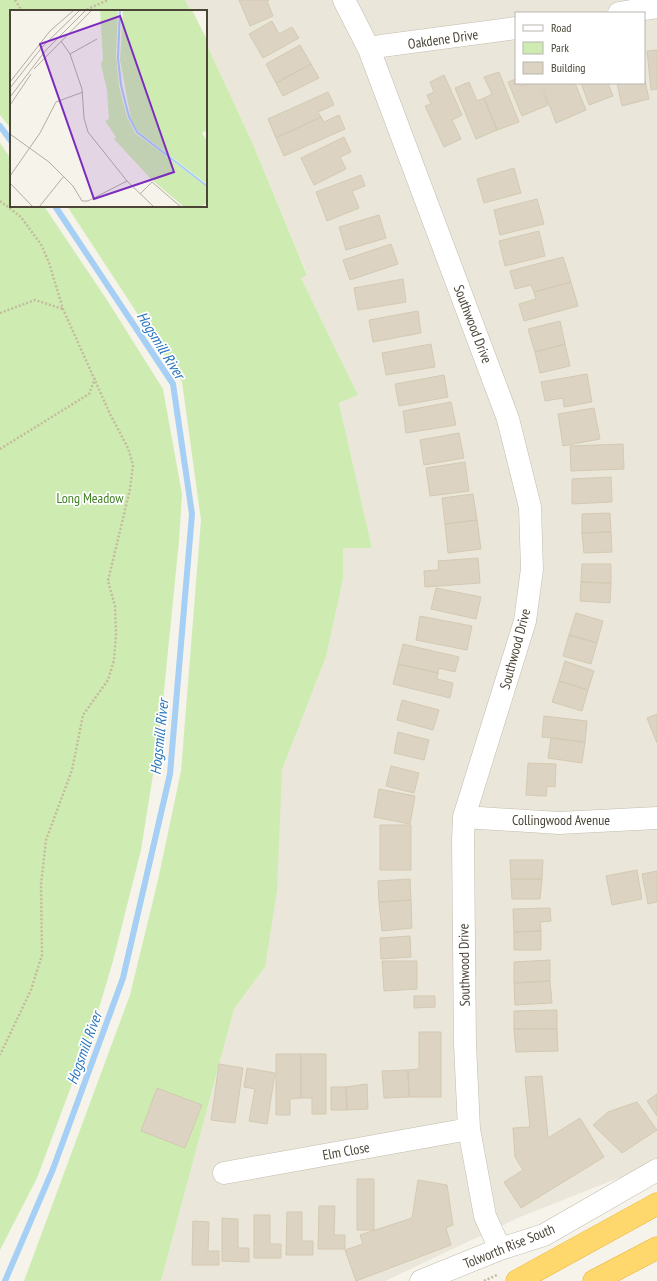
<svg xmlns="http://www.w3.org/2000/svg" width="657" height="1281" font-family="'PT Sans Narrow',sans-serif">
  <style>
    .residential { fill: #eae6d9; fill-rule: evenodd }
    .green { fill: #ceecb2 }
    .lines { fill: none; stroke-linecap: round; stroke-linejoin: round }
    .stream { stroke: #a5cff5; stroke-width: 6 }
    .building { fill: #dcd3c2; stroke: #d4c9b2 }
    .street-casing { stroke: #c2bcac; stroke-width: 23 }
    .highway-casing { stroke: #e7b134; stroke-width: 23 }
    .path { stroke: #c5ba9d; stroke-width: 2.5; stroke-dasharray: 2 2; stroke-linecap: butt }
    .street { stroke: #fff; stroke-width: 22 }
    .highway { stroke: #ffd86d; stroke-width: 22 }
    .labels { text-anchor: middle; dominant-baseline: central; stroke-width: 3.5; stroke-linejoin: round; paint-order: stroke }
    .street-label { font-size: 14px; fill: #4b4538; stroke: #fff }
    .park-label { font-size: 14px; fill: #438226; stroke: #fff }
    .water-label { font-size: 15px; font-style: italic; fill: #2975bf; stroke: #fff }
    .inset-river { fill: none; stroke: #a5cff5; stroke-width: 2 }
    .inset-road { fill: none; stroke: #b2ada3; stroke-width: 1 }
    .view { fill: #7b2cbf; fill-opacity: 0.15; stroke: #7b2cbf; stroke-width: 2 }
    .inset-edge { fill: none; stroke: #4b4538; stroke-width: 2 }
  </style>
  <rect width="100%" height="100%" fill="#f6f3eb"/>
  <path class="residential" d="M 185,0 L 657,0 L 657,1161 L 639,1170 L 520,1217 L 385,1281 L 161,1281 L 234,1009 L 265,967 L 282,770 L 326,657 L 343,579 L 343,548 L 372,548 L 339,403 L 358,395 L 301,278 L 307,274 L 252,142 L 206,43 L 206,11 L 191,11 ZM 516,13 L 644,13 L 644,83 L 516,83 Z"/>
  <path class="green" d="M 0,0 L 185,0 L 191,11 L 11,11 L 11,129 L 0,115 Z
    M 206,43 L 252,142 L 307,275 L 301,278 L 358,395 L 339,403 L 372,548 L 343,548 L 343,579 L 326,657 L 282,770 L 277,891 L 265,967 L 234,1009 L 161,1281 L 24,1281 L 130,995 L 158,880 L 181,771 L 201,520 L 182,382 L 67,206 L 206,206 Z
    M 0,143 L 11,159 L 11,206 L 44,206 L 107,300 L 163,389 L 182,494 L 179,541 L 162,711 L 155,762 L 141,850 L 113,961 L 94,1025 L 37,1178 L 0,1250 Z"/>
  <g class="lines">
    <path class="stream" d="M 0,126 L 11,141
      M 5,1281 L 53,1169 L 123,978 L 170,774 L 192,514 L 173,384 L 55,206"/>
  </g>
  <path class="building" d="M 239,0 L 269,0 L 267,1 L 273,16 L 250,26 Z
    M 272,21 L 279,34 L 292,27 L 299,38 L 263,58 L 249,34 Z
    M 300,45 L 311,64 L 276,83 L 266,64 Z
    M 657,50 L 657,89 L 651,90 L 647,51 Z
    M 311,64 L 319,78 L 283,96 L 276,83 Z
    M 499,72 L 519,122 L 497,130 L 484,98 L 492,94 L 484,77 Z
    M 444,75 L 462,115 L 452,120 L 461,139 L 444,147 L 425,106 L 431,104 L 427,95 L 434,92 L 430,82 Z
    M 644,77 L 649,99 L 622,106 L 617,83 L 644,83 Z
    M 516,79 L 516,83 L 520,83 L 521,86 L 529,83 L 539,83 L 548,105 L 522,116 L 508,82 Z
    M 469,82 L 477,101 L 484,98 L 497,130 L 476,139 L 455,88 Z
    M 541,83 L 575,83 L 586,110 L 556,123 Z
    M 581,83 L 608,83 L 613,96 L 589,105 Z
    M 328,92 L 334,105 L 318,112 L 321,117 L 276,138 L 268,119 Z
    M 339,115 L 345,129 L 284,156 L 276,138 L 321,117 L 324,122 Z
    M 344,137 L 351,152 L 340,157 L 346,169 L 314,185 L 301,158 Z
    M 514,168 L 521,193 L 484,203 L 477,179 Z
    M 361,175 L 365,186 L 352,191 L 359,208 L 327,221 L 316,192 Z
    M 537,199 L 544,224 L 500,235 L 494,210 Z
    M 379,215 L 386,238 L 346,250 L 339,227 Z
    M 539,231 L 545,256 L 505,266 L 499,241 Z
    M 391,244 L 398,264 L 350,280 L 343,260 Z
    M 563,257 L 571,282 L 534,292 L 531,285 L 515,289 L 510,271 Z
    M 403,279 L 406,302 L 358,310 L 354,288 Z
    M 571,282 L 578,306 L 524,321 L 519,304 L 536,299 L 534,292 Z
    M 418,311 L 421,333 L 373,342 L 369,320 Z
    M 560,321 L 565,344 L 535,352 L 528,329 Z
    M 431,344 L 435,367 L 386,375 L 382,353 Z
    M 565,344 L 570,366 L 540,373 L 535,352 Z
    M 587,374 L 592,402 L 564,407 L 563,398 L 545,401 L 541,382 Z
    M 444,375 L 448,397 L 399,406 L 395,384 Z
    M 451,402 L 456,425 L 406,433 L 403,411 Z
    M 594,408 L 600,439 L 563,446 L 558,414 Z
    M 459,433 L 464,458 L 424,465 L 420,440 Z
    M 623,444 L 624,469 L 571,471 L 570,446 Z
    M 465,462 L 469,491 L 430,496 L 426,468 Z
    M 611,477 L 612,502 L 572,504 L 572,479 Z
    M 473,494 L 477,520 L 445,524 L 442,498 Z
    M 610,513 L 611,532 L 582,533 L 582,514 Z
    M 477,520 L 481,549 L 448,553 L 445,524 Z
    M 611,532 L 612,552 L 584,553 L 582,533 Z
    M 478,558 L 480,583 L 425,587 L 424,571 L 439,570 L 438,561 Z
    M 582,564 L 611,564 L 611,583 L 581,582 Z
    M 581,582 L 611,583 L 610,603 L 580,601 Z
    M 436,588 L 481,597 L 476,619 L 431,609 Z
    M 576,613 L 603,621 L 597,643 L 569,635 Z
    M 420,616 L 472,626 L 467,650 L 416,640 Z
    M 569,635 L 597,643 L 591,664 L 563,656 Z
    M 403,644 L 459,657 L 455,672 L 439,668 L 438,673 L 398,664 Z
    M 565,661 L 594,671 L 588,690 L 559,681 Z
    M 398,664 L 438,673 L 437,679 L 453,683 L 450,698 L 393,684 Z
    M 559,681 L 588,690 L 582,711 L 552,702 Z
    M 402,700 L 439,710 L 433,730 L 397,720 Z
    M 657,714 L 657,743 L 647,718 Z
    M 544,716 L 587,721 L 585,742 L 542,737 Z
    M 398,732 L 429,740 L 424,760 L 394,753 Z
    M 551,738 L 585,742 L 582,763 L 548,758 Z
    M 528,763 L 556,764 L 555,787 L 547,786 L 546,796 L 526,795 Z
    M 391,766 L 419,773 L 414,793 L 386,786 Z
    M 379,789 L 415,796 L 410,824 L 374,817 Z
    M 380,825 L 411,825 L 411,870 L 380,870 Z
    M 510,860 L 543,860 L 542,879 L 511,879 Z
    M 637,870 L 642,899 L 612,905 L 606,876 Z
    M 657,871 L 657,902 L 648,904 L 642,874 Z
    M 410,879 L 411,900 L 379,902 L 378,881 Z
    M 511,879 L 542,879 L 540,899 L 512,899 Z
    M 411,900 L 412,928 L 382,931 L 379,902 Z
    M 550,908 L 551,921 L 540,922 L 541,931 L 514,932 L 513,909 Z
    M 541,931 L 541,950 L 514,950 L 514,932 Z
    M 410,936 L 411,957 L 381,959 L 380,938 Z
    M 550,960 L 550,981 L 514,983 L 514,962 Z
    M 382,961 L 417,961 L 417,989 L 384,991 Z
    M 550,981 L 552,1003 L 515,1005 L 514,983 Z
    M 414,996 L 435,996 L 435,1007 L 414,1008 Z
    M 557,1010 L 557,1029 L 514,1029 L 514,1011 Z
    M 514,1029 L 557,1029 L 558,1051 L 516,1052 Z
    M 419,1032 L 441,1032 L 441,1097 L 409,1097 L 408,1070 L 419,1069 Z
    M 276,1054 L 301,1054 L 301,1098 L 290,1099 L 290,1115 L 276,1115 Z
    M 301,1054 L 326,1054 L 326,1114 L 312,1114 L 312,1098 L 301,1098 Z
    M 219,1064 L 243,1068 L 235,1123 L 211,1120 Z
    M 247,1068 L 275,1073 L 267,1124 L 249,1121 L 255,1089 L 244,1087 Z
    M 408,1070 L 409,1097 L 384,1098 L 382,1071 Z
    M 542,1076 L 548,1138 L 580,1118 L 604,1157 L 521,1208 L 504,1182 L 523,1170 L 515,1157 L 513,1128 L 530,1127 L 525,1077 Z
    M 367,1084 L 368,1109 L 347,1110 L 346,1087 Z
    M 331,1087 L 346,1087 L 347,1110 L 331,1110 Z
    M 157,1088 L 202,1105 L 185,1148 L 141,1131 Z
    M 657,1094 L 657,1116 L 647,1101 Z
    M 637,1102 L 657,1130 L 622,1153 L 593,1125 L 608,1112 Z
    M 357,1179 L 374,1179 L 374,1230 L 357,1230 Z
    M 418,1180 L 447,1185 L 453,1225 L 446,1228 L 451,1245 L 356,1281 L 345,1250 L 363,1244 L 360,1235 L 412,1218 Z
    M 319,1206 L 335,1206 L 334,1235 L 345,1235 L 345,1249 L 318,1249 Z
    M 287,1212 L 302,1212 L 302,1241 L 313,1241 L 313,1255 L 286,1255 Z
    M 254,1215 L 270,1215 L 270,1244 L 281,1244 L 281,1258 L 254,1258 Z
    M 222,1218 L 238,1219 L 238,1248 L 249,1248 L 249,1262 L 222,1261 Z
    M 193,1221 L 209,1222 L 208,1251 L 219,1251 L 219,1265 L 192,1265 Z"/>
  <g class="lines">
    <defs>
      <path id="street" d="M 344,0 L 369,49 L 508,419 L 530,507 L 532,569 L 525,621 L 464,817 L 463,840 L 465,1044 L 469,1129 L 485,1216 L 500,1249
        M 619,13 L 657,7
        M 369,49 L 381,46 L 516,28
        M 464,817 L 559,823 L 657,818
        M 224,1173 L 469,1129
        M 421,1281 L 500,1249 L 544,1235 L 657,1170"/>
      <path id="highway" d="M 517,1281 L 657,1204
        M 594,1281 L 657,1248"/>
    </defs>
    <use href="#street" class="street-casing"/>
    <use href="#highway" class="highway-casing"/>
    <path class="path" d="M 15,0 L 22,11
      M 83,11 L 108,0
      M 0,201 L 21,217 L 42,246 L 49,263 L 63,309 L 110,414 L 128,448 L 133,465 L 130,489 L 108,581 L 115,606 L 116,635 L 114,660 L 108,680 L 83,715 L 72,770 L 46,840 L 41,885 L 42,955 L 31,990 L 0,1055
      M 0,313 L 35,300 L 63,309
      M 0,449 L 89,394 L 95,379
      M 484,1281 L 497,1275"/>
    <use href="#street" class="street"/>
    <use href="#highway" class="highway"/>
  </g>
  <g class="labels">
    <g class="street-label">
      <text transform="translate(443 39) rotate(-8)">Oakdene Drive</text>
      <text transform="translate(473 324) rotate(69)">Southwood Drive</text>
      <text transform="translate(515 649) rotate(-75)">Southwood Drive</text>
      <text x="561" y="820">Collingwood Avenue</text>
      <text transform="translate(464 965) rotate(-91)">Southwood Drive</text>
      <text transform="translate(346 1151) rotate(-10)">Elm Close</text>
      <text transform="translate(509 1246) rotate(-22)">Tolworth Rise South</text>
    </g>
    <g class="park-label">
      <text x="90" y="498">Long Meadow</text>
    </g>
    <g class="water-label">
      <text transform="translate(161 345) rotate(58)">Hogsmill River</text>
      <text transform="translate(159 737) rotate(-84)">Hogsmill River</text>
      <text transform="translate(84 1048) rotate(-70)">Hogsmill River</text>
    </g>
  </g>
  <g transform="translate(10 10)">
    <rect width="197" height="197" fill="#f6f3eb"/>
    <path d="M 90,0 L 108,0 L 106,46 L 109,76 L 117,107 L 125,123 L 197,177 L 197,193 L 190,197 L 174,197 L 141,169 L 104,129 L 106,127 L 95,111 L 99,109 L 97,80 L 91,55 L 93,49 ZM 113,0 L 182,0 L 197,30 L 197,120 L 192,123 L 197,131 L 197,174 L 128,121 L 121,109 L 110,50 Z" fill="#ceecb2"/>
    <path class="inset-river" d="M 110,0 L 108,48 L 111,75 L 119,107 L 127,122 L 197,176"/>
    <path class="inset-road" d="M 51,31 L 60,44 L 72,79 L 74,108 L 78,122 L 117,171 L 144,197M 60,44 L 87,29M 24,59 L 82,0M 0,72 L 40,21 L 64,0M 0,78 L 33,36 L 70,0M 0,87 L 36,40 L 76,0M 0,95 L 21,64M 0,124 L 39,152 L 63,176 L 72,191 L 78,191 L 117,171M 0,166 L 30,123 L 46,92 L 73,82M 0,173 L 23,197M 130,184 L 142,172 L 171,197M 29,197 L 54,166"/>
    <path class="view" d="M 110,6 L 164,162 L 84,189 L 30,34 Z"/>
    <rect width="197" height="197" class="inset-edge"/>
  </g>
  <rect x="515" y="12" width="130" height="72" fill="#ffffff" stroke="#b7b5af"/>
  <rect x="523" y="25" width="20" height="6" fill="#ffffff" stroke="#b7b5af"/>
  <text x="551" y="32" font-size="12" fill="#4b4538">Road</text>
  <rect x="523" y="42" width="20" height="12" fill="#ceecb2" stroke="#b7b5af"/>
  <text x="551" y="52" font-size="12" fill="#4b4538">Park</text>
  <rect x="523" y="62" width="20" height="12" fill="#dcd3c2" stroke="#b7b5af"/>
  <text x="551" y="72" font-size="12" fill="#4b4538">Building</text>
</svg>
